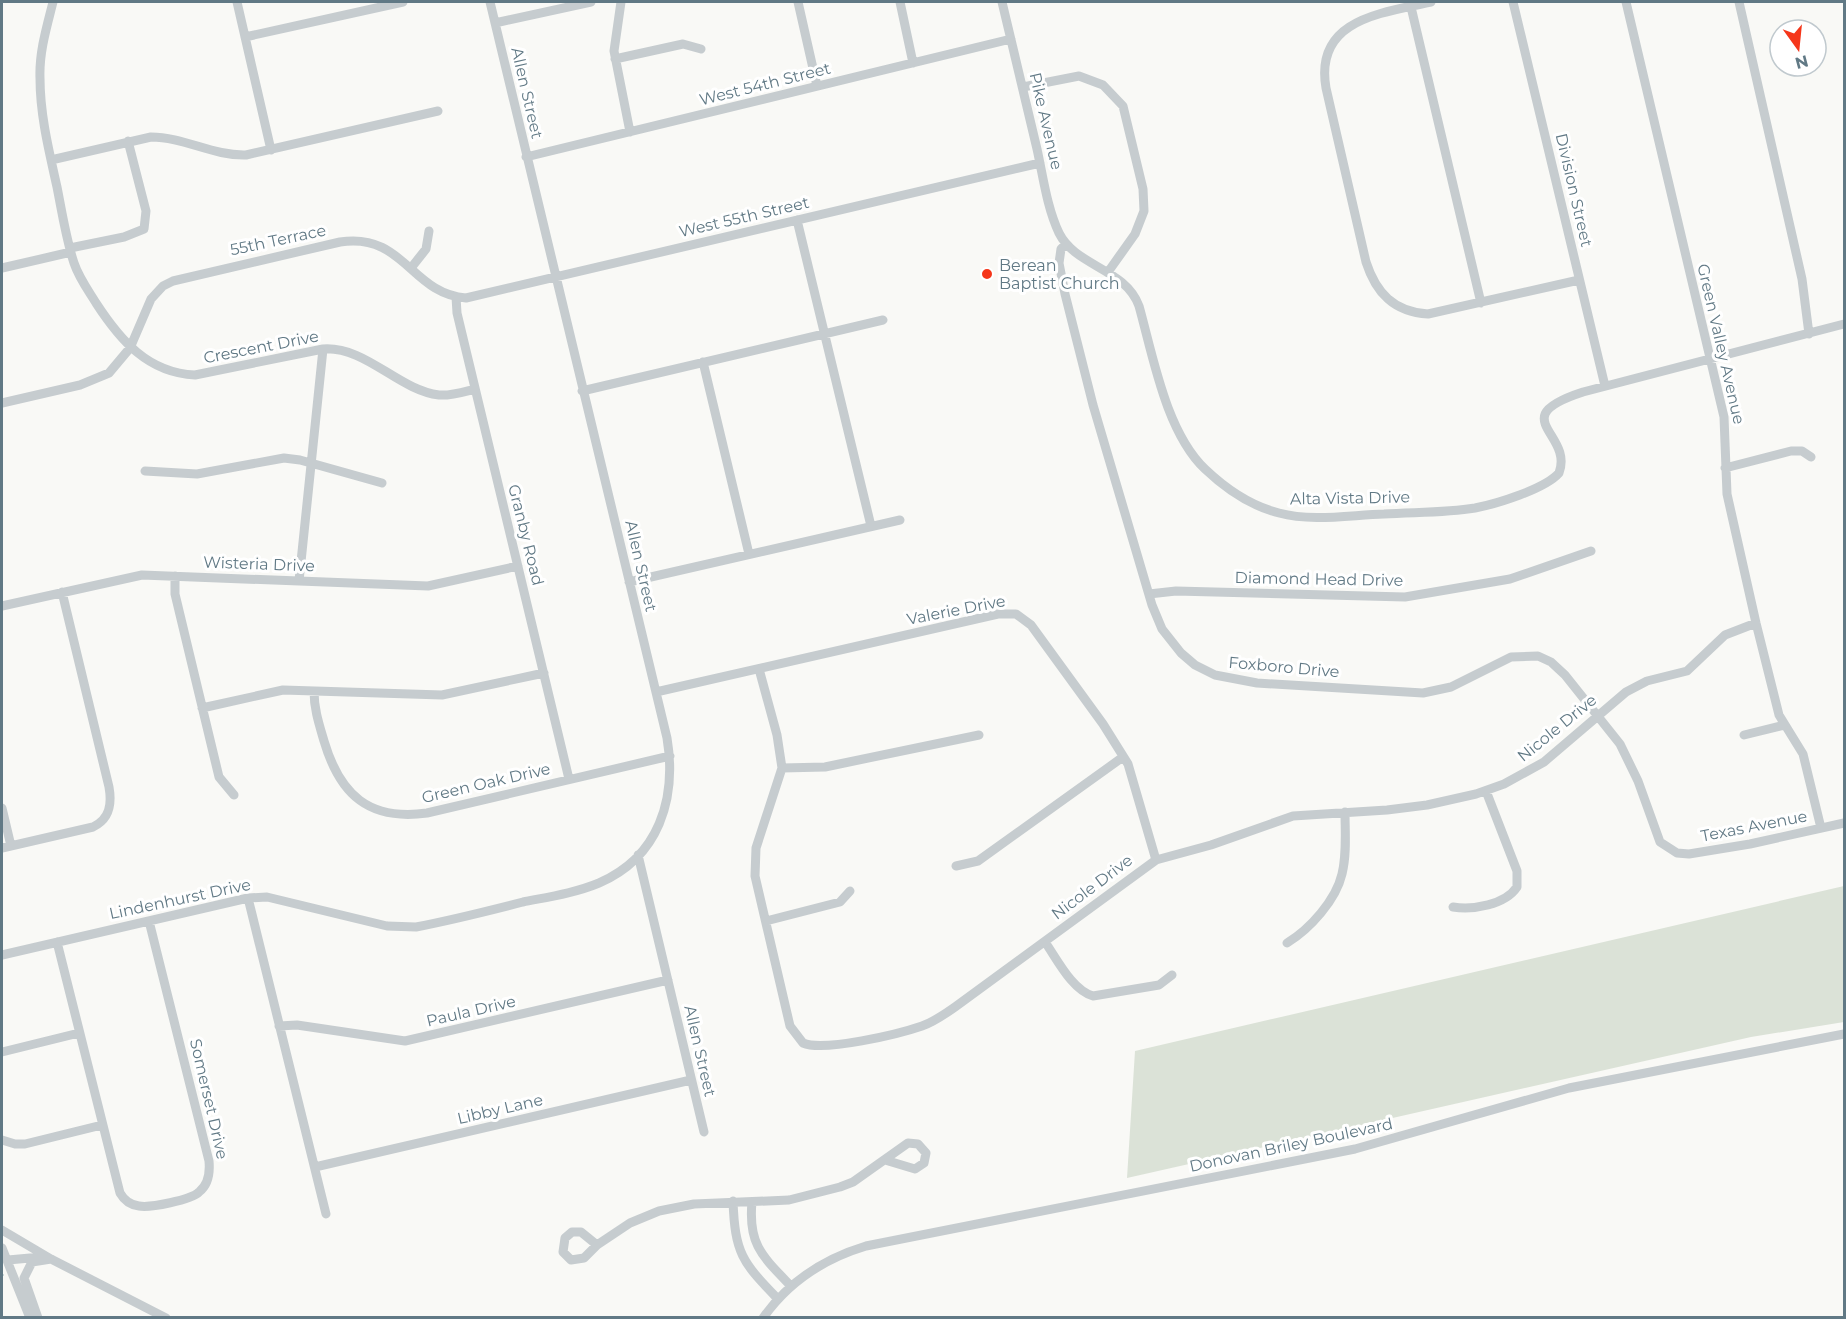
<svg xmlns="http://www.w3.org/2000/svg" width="1846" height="1319" font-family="Montserrat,sans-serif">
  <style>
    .green { fill: #dbe2d7 }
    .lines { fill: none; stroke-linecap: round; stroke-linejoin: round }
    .stream { stroke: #bdcccf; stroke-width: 2 }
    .minor { stroke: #c6cccf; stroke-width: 9 }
    .poi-dot { fill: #f5361a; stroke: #fff; stroke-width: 2 }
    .labels { text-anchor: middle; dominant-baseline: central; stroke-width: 6; stroke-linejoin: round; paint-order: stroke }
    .street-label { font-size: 16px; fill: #617985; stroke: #fff }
    .poi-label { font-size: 16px; fill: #617985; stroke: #fff; text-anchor: start }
  </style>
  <rect width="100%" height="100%" fill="#f9f9f6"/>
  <path class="green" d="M 1844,886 L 1844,1022 L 1751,1037 L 1127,1178 L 1135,1051 Z"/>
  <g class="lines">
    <path class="stream" d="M 2,1275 L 3,1275"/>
    <path class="minor" d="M 53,2 C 47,26 39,52 40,78 C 40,115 49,151 57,187 C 62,212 66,239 74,263 C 79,278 88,290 96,303 C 120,340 148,373 195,375 L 323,349 C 366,346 398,390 439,395 C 451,396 463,392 475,389
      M 237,2 L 271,150
      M 621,2 L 614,51 L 630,132
      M 798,2 L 817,86
      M 900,2 L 913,63
      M 1002,2 C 1014,51 1025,100 1037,149 C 1043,176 1047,208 1059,233 C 1076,267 1125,268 1139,306 C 1153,356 1166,432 1205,469 C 1226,489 1251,506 1279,513 C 1312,522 1350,515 1384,514 C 1414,512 1445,513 1475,508 C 1496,504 1545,489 1559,473 C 1574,433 1503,418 1583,392 L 1844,324
      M 1431,2 C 1382,13 1314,19 1326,88 L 1366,262 C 1376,293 1394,312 1428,314 L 1579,280
      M 1513,2 L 1605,386
      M 1626,2 L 1724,417 L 1727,494 L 1756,623 L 1779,715 L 1803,754 L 1821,828
      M 1739,2 L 1802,279 L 1809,334
      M 1411,7 L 1481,303
      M 495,23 L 591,2
      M 245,37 L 403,2
      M 615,59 L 683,44 L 701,49
      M 1023,87 L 1079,76 L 1103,85 L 1123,106 L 1143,189 L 1144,211 L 1135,234 L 1108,272
      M 526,157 L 1011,39
      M 51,160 L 151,137 C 184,137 213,156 246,155 L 438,111
      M 797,220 L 871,526
      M 1066,244 L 1061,249 L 1059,263 L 1065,294 L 1093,405 L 1152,605 L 1162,629 L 1181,653 L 1195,665 L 1215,675 L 1257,683 L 1423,693 L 1451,687 L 1511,657 L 1538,656 L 1551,662 L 1565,675 L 1620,744 L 1638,781 L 1660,842 L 1677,853 L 1689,854 L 1750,844 L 1844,823
      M 70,248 L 124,237 L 144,229 L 146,211 L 128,141
      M 2,268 L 71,252
      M 411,268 L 426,249 L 429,231
      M 456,297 L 457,313 L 569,779
      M 703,362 L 749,554
      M 582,391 L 883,320
      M 2,403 L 80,385 L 109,373 L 130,348 L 151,299 L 163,286 L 173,281 L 340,242 C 404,232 411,294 466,298 L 1040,163
      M 1725,468 L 1791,451 L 1802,451 L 1811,457
      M 145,471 L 197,474 L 284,458 L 300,460 L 382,483
      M 175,576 L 175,594 L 219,777 L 234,795
      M 299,581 L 323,349
      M 629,582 L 900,520
      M 1149,594 L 1176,591 L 1405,597 L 1510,579 L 1591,551
      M 2,606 L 142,575 L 428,586 L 518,566
      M 759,669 L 777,735 L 782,768 L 756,848 L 755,876 L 790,1026 L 803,1043 C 824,1052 899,1034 922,1026 C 934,1022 945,1014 955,1007 L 1156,860 L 1211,845 L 1293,816 L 1387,810 L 1427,805 L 1476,794 L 1504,784 L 1544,762 L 1626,692 L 1647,681 L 1687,671 L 1725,635 L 1756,623
      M 314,691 C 314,709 319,724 324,741 C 340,795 369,821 427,813 L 670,756
      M 656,692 L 998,614 L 1016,614 L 1031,625 L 1103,724 L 1128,764 L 1156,860
      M 202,708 L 283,690 L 442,695 L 544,673
      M 1744,735 L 1785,725
      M 782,768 L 825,767 L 979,735
      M 2,808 L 11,846
      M 2,848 L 93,827 C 110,819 112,804 109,787 L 62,592
      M 638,855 L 704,1132
      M 956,866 L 978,861 L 1123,757
      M 248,898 L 326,1214
      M 1453,907 C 1473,910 1505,905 1517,887 L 1517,871 L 1486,791
      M 766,921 L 840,902 L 850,891
      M 57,942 L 120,1193 C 124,1200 130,1205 139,1206 C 150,1208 191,1200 199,1192 C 208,1185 210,1172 209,1161 L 149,921
      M 1045,942 C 1057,959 1072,990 1093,996 L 1159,985 L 1172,975
      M 1287,943 C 1310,929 1336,900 1342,874 C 1347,854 1345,832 1345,812
      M 2,955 L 248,898 L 267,897 L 387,926 L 416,927 C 452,920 488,911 523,902 C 548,897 575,893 599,883 C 659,857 677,799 667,738 L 490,2
      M 279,1026 L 297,1025 L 405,1041 L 668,980
      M 2,1052 L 79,1033
      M 2,1140 L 15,1144 L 25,1144 L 102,1125
      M 315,1167 L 691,1080
      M 733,1201 C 735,1253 742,1262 777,1298
      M 752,1202 C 748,1244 762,1256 790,1285
      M 2,1230 L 51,1259 L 166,1318
      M 597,1245 L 581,1232 L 572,1232 L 565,1238 L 563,1252 L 571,1260 L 584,1258 L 597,1245 L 630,1223 L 659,1211 L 694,1204 L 789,1200 L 840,1187 L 853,1182 L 908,1143 L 918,1144 L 926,1153 L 924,1163 L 915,1169 L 885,1160
      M 2,1248 L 30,1318
      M 8,1260 L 41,1257
      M 38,1318 L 24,1278 L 32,1262 L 51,1259
      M 763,1318 C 789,1281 823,1259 866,1246 L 1355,1149 L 1569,1088 L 1844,1034"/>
  </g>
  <circle class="poi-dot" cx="987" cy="274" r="6"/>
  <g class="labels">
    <g class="street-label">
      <text transform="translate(765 84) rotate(-14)">West 54th Street</text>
      <text transform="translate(527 93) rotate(77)">Allen Street</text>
      <text transform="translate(1046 121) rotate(77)">Pike Avenue</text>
      <text transform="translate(1574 190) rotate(77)">Division Street</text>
      <text transform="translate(744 217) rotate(-13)">West 55th Street</text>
      <text transform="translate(278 240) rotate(-12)">55th Terrace</text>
      <text transform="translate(1721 344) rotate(77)">Green Valley Avenue</text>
      <text transform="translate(261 347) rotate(-11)">Crescent Drive</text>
      <text transform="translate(1350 498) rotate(-1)">Alta Vista Drive</text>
      <text transform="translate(526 535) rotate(76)">Granby Road</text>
      <text transform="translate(259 564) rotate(2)">Wisteria Drive</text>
      <text transform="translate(641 566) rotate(77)">Allen Street</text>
      <text transform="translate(1319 579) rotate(1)">Diamond Head Drive</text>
      <text transform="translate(956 610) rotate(-11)">Valerie Drive</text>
      <text transform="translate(1284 667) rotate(5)">Foxboro Drive</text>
      <text transform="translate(1557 728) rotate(-39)">Nicole Drive</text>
      <text transform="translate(486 783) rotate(-13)">Green Oak Drive</text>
      <text transform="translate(1754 826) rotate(-11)">Texas Avenue</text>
      <text transform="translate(1092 887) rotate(-37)">Nicole Drive</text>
      <text transform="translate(180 899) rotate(-12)">Lindenhurst Drive</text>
      <text transform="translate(471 1011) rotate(-13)">Paula Drive</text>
      <text transform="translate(700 1051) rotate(77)">Allen Street</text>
      <text transform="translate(209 1099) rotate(77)">Somerset Drive</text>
      <text transform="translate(500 1109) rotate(-13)">Libby Lane</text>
      <text transform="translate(1291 1145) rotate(-12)">Donovan Briley Boulevard</text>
    </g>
    <g class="poi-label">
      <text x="999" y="265">Berean<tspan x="999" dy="18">Baptist Church</tspan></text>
    </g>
  </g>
  <rect width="1846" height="1319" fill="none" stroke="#617985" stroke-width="6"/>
  <g transform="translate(1798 48) rotate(165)"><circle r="28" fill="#ffffff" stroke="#c0c9ce" stroke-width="1.5"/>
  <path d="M0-4.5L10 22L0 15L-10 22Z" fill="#f5361a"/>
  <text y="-9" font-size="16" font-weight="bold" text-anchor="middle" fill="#617985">N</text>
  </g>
</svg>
